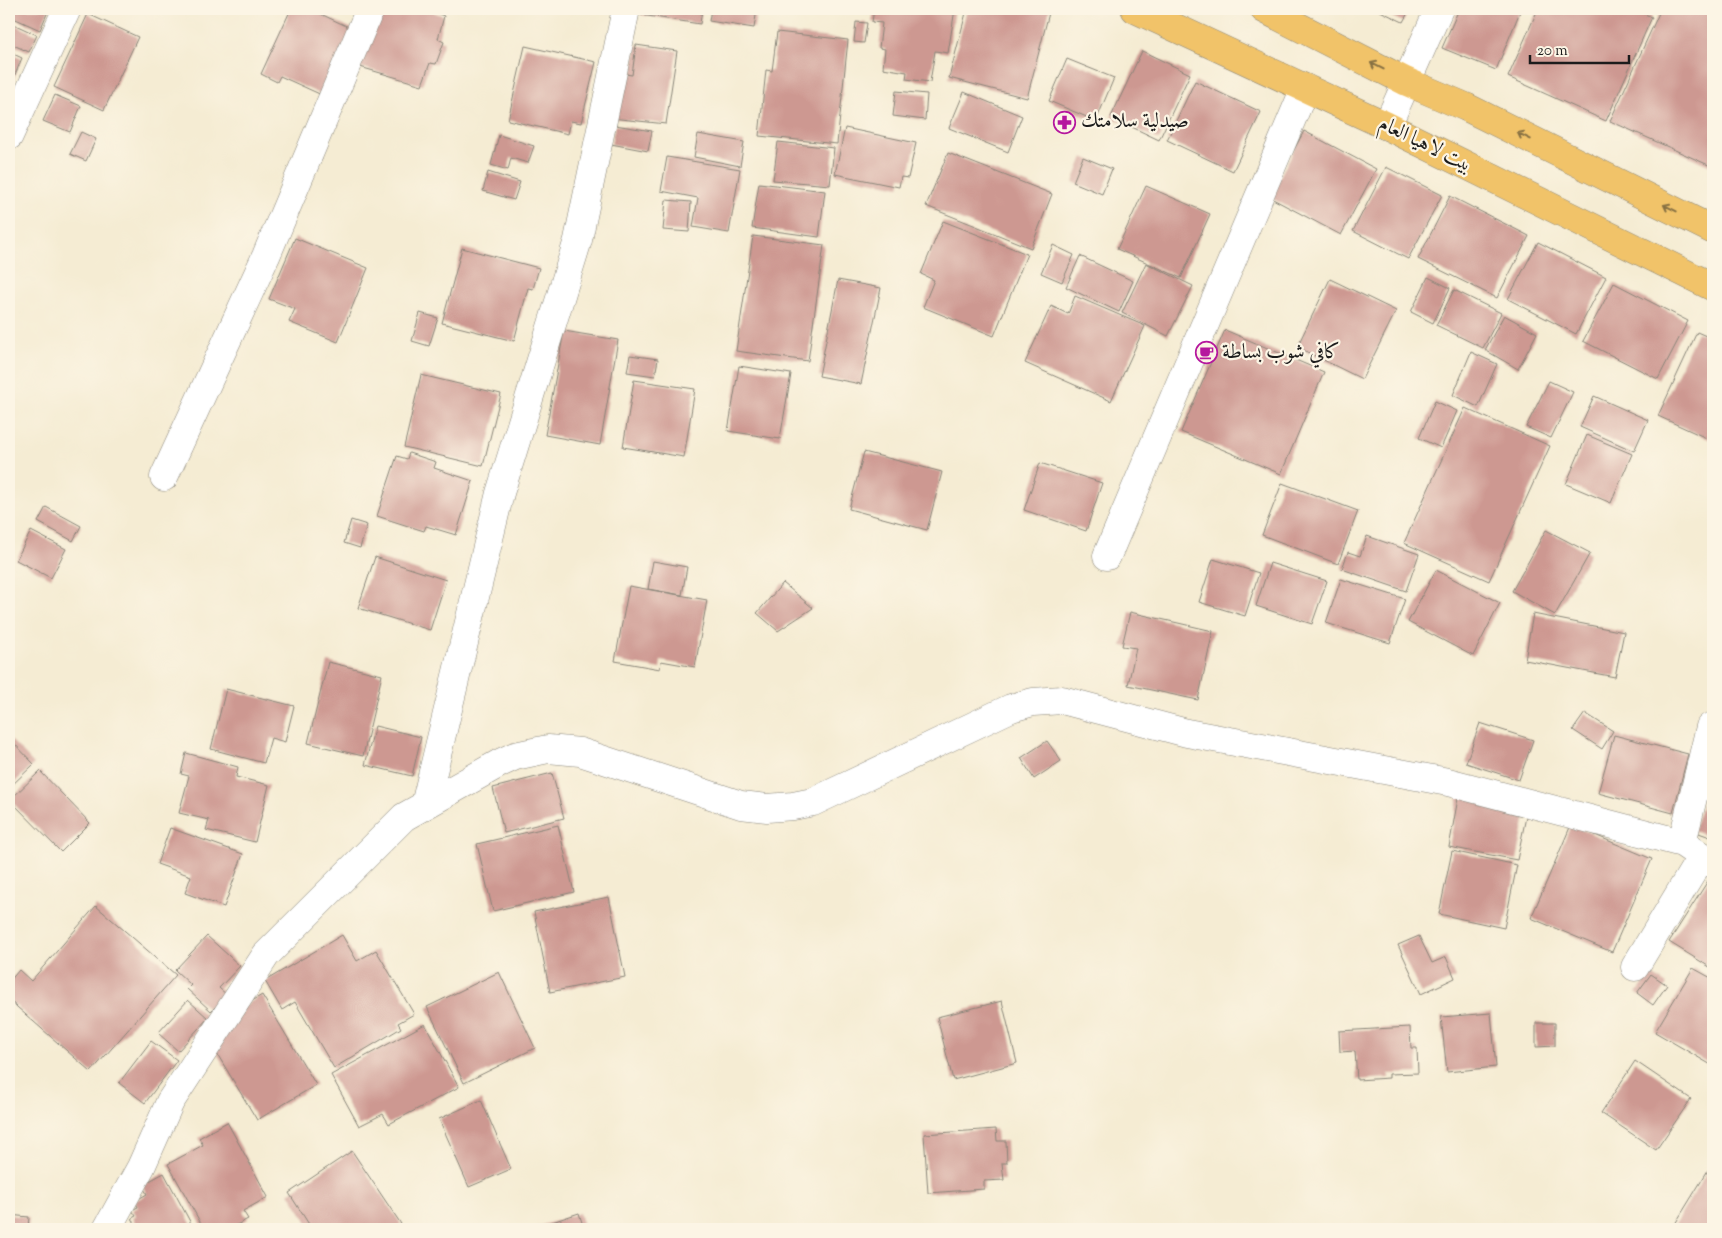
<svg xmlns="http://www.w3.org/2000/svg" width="1722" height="1238" font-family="'Sorts Mill Goudy',Amiri,serif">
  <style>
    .building { fill: #cd9891 }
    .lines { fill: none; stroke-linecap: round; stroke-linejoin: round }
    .minor-casing { stroke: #888478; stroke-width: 29 }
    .major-casing { stroke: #888478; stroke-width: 29 }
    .minor { stroke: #fff; stroke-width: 28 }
    .major { stroke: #f1c369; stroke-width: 28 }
    .oneway { stroke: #867042 }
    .labels { text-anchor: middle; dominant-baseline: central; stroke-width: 4.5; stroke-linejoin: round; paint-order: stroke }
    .poi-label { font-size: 21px; fill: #1c1c1c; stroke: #fcf5e5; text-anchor: start }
    .street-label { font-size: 21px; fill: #1c1c1c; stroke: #fcf5e5 }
  </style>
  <rect width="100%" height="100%" fill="#fcf5e5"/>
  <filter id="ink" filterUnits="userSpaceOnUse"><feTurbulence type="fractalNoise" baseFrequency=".02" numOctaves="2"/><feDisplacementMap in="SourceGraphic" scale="10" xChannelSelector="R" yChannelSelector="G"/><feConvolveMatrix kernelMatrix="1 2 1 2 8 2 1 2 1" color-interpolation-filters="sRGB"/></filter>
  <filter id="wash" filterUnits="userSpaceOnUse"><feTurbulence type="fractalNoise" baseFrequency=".0096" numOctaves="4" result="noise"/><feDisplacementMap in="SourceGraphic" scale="20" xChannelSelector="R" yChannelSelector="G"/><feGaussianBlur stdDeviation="1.12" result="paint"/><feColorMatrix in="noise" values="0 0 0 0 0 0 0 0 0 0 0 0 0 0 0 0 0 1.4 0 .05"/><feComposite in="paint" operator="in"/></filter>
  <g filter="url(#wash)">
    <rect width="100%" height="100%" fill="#f5ecd3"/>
    <g id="blocks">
      <path class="building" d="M 9,9 L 49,9 L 40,30 L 9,16 Z
        M 291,9 L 310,9 L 355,30 L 324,96 L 280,76 L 277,82 L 261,74 Z
        M 381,9 L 426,9 L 444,16 L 438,39 L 444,42 L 436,64 L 430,63 L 422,85 L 360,67 Z
        M 642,9 L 702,9 L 700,24 L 641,15 Z
        M 711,9 L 757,9 L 754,28 L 709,21 Z
        M 874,9 L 955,9 L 948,53 L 935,51 L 930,82 L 906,79 L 907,72 L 883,68 L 885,49 L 879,48 L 882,23 L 872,22 Z
        M 967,9 L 1050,9 L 1027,98 L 949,78 Z
        M 1376,9 L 1410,9 L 1403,22 Z
        M 1459,9 L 1521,9 L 1496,70 L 1442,48 Z
        M 1538,9 L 1632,9 L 1652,17 L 1606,121 L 1508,77 Z
        M 1649,9 L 1713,9 L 1713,167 L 1610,121 L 1659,13 Z
        M 88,14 L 138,37 L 104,110 L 54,87 Z
        M 9,22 L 37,35 L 29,52 L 9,43 Z
        M 856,22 L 867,23 L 864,43 L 854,42 Z
        M 777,32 L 848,40 L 837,144 L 759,136 L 766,70 L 772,71 Z
        M 636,45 L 677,51 L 666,124 L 611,118 L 618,73 L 632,75 Z
        M 525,46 L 596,62 L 581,123 L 571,121 L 568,134 L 508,120 Z
        M 1142,51 L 1190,74 L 1159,140 L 1111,117 Z
        M 9,52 L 22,58 L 9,89 Z
        M 1067,59 L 1114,78 L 1096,121 L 1049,101 Z
        M 1195,81 L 1261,112 L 1233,171 L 1167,140 Z
        M 896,91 L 927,94 L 925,120 L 893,116 Z
        M 964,92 L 1022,116 L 1008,152 L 949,128 Z
        M 55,95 L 81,106 L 70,132 L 43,121 Z
        M 615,125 L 652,131 L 648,151 L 611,144 Z
        M 845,128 L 916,143 L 908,178 L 901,177 L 899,187 L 835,174 Z
        M 1304,131 L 1376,169 L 1341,235 L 1269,197 Z
        M 81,132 L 96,139 L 86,161 L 70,154 Z
        M 698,134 L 744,142 L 740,166 L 694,157 Z
        M 499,135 L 534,146 L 528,163 L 511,158 L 508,170 L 491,165 Z
        M 778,142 L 834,148 L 830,185 L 773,180 Z
        M 948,153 L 1052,194 L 1031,248 L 926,206 Z
        M 667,157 L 740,169 L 729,233 L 693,227 L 698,198 L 661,191 Z
        M 1083,157 L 1112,169 L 1102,194 L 1073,182 Z
        M 1386,167 L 1442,195 L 1408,259 L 1353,231 Z
        M 488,172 L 520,182 L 514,200 L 483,191 Z
        M 759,183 L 825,191 L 819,237 L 752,228 Z
        M 1146,186 L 1210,214 L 1181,278 L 1117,249 Z
        M 1450,196 L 1529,236 L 1497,298 L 1418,259 Z
        M 666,200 L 691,202 L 689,232 L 663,230 Z
        M 943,221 L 1027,254 L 994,336 L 923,307 L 934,280 L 921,274 Z
        M 753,236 L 824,245 L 808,361 L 736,351 Z
        M 295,238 L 368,268 L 338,342 L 289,322 L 295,309 L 269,299 Z
        M 1538,242 L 1606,277 L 1576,334 L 1508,299 Z
        M 1053,245 L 1074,255 L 1062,282 L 1041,273 Z
        M 462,248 L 539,268 L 533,289 L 528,288 L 514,341 L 442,323 Z
        M 1080,256 L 1133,281 L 1119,312 L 1066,287 Z
        M 1146,263 L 1193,286 L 1168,336 L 1122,313 Z
        M 1428,277 L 1450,288 L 1433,323 L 1411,312 Z
        M 1330,279 L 1396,311 L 1362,379 L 1297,347 Z
        M 838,280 L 881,288 L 861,384 L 819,376 Z
        M 1614,283 L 1688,321 L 1658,379 L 1583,341 Z
        M 1454,290 L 1501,313 L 1483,348 L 1436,325 Z
        M 1075,296 L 1145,326 L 1111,401 L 1025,363 L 1051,306 L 1068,314 Z
        M 420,313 L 438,318 L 429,346 L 412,341 Z
        M 1504,315 L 1537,333 L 1518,369 L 1485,350 Z
        M 1225,330 L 1324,372 L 1281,474 L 1181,432 Z
        M 564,331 L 618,340 L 600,445 L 545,435 Z
        M 1697,332 L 1713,339 L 1713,441 L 1658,416 Z
        M 1471,352 L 1497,364 L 1478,407 L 1453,395 Z
        M 630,355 L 658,359 L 655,376 L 627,372 Z
        M 739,366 L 791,374 L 780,439 L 728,431 Z
        M 421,375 L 501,394 L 483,466 L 404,447 Z
        M 634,380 L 695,389 L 684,457 L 623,447 Z
        M 1549,381 L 1573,392 L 1551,438 L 1526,427 Z
        M 1594,396 L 1648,420 L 1634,451 L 1580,427 Z
        M 1435,401 L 1457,411 L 1441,448 L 1419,438 Z
        M 1465,408 L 1550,446 L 1489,581 L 1404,543 Z
        M 1587,435 L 1632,454 L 1611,503 L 1566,484 Z
        M 864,452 L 942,472 L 927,530 L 849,509 Z
        M 409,453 L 436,462 L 434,468 L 473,481 L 456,535 L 426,526 L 424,531 L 377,516 L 397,456 L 407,459 Z
        M 1040,463 L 1102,483 L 1086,531 L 1024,510 Z
        M 1282,483 L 1358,511 L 1338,564 L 1262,535 Z
        M 46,507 L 81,526 L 73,541 L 38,522 Z
        M 351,520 L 367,525 L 360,548 L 344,543 Z
        M 1546,530 L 1590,553 L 1555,615 L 1512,591 Z
        M 31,531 L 66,549 L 51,578 L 16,560 Z
        M 1367,536 L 1419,554 L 1406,591 L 1342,569 L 1348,552 L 1360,556 Z
        M 375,557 L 446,580 L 430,630 L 358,608 Z
        M 1213,559 L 1259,573 L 1245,616 L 1199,602 Z
        M 653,561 L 687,567 L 682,595 L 648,589 Z
        M 1270,563 L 1327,581 L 1312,624 L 1256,606 Z
        M 1436,570 L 1500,603 L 1473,656 L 1408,622 Z
        M 1341,579 L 1405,599 L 1390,643 L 1326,623 Z
        M 783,583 L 813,608 L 778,631 L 757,613 Z
        M 629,586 L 707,600 L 695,667 L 661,661 L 660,669 L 615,661 Z
        M 1130,612 L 1213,631 L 1198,700 L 1128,685 L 1136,648 L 1122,646 Z
        M 1533,614 L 1624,632 L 1615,677 L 1525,660 Z
        M 328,662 L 382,675 L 363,756 L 308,743 Z
        M 226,689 L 294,706 L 285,742 L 271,738 L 264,763 L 211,749 Z
        M 1585,713 L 1613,731 L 1602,749 L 1573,730 Z
        M 1480,723 L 1533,740 L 1519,780 L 1466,763 Z
        M 375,726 L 421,737 L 412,776 L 365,765 Z
        M 1614,735 L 1688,754 L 1673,813 L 1598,793 Z
        M 9,738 L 34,764 L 9,788 Z
        M 1047,741 L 1061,761 L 1034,779 L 1021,758 Z
        M 186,753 L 238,767 L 236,777 L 269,785 L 255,842 L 206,830 L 209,820 L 179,813 L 189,776 L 181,774 Z
        M 40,771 L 90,823 L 61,852 L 10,800 Z
        M 552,773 L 564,818 L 504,833 L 493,788 Z
        M 1713,775 L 1713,838 L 1693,831 Z
        M 1459,793 L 1528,807 L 1517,860 L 1449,847 Z
        M 558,825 L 574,892 L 493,911 L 477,844 Z
        M 1571,825 L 1652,859 L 1612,952 L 1531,918 Z
        M 170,828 L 243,854 L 224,907 L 185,893 L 191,876 L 157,864 Z
        M 1452,851 L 1517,865 L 1504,928 L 1439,914 Z
        M 1711,876 L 1713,878 L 1713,969 L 1669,942 Z
        M 609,897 L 625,977 L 550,992 L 534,912 Z
        M 96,906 L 176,975 L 91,1072 L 9,1000 L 9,982 L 19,970 L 31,981 Z
        M 342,935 L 357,961 L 376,950 L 414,1014 L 398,1023 L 401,1028 L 334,1068 L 295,1002 L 282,1010 L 265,981 Z
        M 207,936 L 240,966 L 219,988 L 227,995 L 211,1011 L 187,989 L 191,985 L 175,970 Z
        M 1419,936 L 1432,963 L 1446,957 L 1455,978 L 1421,994 L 1398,945 Z
        M 1693,968 L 1713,979 L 1713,1066 L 1655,1032 Z
        M 499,972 L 535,1048 L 464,1083 L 427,1007 Z
        M 1651,974 L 1667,985 L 1653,1005 L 1637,993 Z
        M 262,995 L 316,1085 L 257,1120 L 213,1047 L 234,1012 Z
        M 188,1000 L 208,1018 L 178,1051 L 158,1033 Z
        M 1002,1001 L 1017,1063 L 953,1080 L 937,1017 Z
        M 1491,1013 L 1496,1067 L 1447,1072 L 1441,1017 Z
        M 1536,1023 L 1555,1023 L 1555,1046 L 1536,1047 Z
        M 425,1024 L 459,1087 L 389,1124 L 383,1114 L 359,1126 L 331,1075 Z
        M 1410,1027 L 1411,1048 L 1417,1048 L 1418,1073 L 1389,1074 L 1389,1078 L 1357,1080 L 1355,1051 L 1340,1052 L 1339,1031 Z
        M 151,1041 L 177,1060 L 145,1103 L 119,1083 Z
        M 1635,1061 L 1691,1099 L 1656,1150 L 1601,1113 Z
        M 481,1100 L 511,1169 L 469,1187 L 439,1119 Z
        M 227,1122 L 268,1197 L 243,1211 L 248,1219 L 229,1229 L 204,1229 L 168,1164 L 203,1145 L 199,1138 Z
        M 996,1129 L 997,1141 L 1006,1141 L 1007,1163 L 1002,1163 L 1004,1180 L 984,1181 L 984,1189 L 928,1193 L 924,1134 Z
        M 352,1151 L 401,1224 L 393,1229 L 312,1229 L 289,1193 Z
        M 1713,1162 L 1713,1229 L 1684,1229 L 1675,1224 Z
        M 164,1173 L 194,1229 L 138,1229 L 132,1218 L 136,1216 L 132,1210 L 138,1207 L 135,1201 L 147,1194 L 142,1185 Z
        M 579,1213 L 584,1229 L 538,1229 L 537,1227 Z
        M 9,1215 L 29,1217 L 28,1229 L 9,1229 Z"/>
    </g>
  </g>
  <g filter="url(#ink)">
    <use href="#blocks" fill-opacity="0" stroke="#888478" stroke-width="1"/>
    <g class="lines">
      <defs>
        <path id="minor" d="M 1387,126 L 1439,9
          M 9,136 L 67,9
          M 164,477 L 266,256 L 370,9
          M 1107,556 L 1305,88
          M 425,805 L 500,493 L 578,240 L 626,9
          M 1682,843 L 1710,727
          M 1635,967 L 1702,856
          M 107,1229 L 141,1167 L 170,1102 L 266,955 L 404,817 L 500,763 L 515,756 L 548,749 L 580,752 L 741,805 L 767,808 L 793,806 L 813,802 L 1011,708 L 1033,702 L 1062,700 L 1187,733 L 1448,782 L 1682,843 L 1713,864"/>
        <path id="major" d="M 1135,9 L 1387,126 L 1713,287
          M 1264,9 L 1405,81 L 1466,107 L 1713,230"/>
      </defs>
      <use href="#minor" class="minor-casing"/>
      <use href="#major" class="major-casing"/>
      <use href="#minor" class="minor"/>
      <use href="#major" class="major"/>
    </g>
    <defs><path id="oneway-shaft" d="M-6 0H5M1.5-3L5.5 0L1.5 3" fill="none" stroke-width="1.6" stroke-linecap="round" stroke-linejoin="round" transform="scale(1.25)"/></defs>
    <g class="oneway">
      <use href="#oneway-shaft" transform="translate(1377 66) rotate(-153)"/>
      <use href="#oneway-shaft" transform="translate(1524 136) rotate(-153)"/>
      <use href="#oneway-shaft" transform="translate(1670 208) rotate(-153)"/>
    </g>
  </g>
  <defs>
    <symbol id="pharmacy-ring" viewBox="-11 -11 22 22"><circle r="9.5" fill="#fcf5e5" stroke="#b5179e" stroke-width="1.5"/><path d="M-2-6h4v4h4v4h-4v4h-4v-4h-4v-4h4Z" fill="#b5179e"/></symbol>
    <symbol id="cafe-ring" viewBox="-11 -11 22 22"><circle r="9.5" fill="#fcf5e5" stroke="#b5179e" stroke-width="1.5"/><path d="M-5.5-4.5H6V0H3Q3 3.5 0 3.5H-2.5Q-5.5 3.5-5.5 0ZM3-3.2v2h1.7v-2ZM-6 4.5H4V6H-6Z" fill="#b5179e"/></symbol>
  </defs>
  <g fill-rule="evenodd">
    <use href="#pharmacy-ring" x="1052" y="110" width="25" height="25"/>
    <use href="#cafe-ring" x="1194" y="340" width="25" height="25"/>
  </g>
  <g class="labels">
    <g class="poi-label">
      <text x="1081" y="122">صيدلية سلامتك</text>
      <text x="1222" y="353">كافي شوب بساطة</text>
    </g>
    <g class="street-label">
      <text transform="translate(1425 145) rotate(26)">بيت لاهيا العام</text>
    </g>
  </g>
  <rect width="1722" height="1238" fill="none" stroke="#fcf5e5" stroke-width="30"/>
  <path d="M1530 55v8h99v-8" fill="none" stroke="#1c1c1c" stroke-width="2.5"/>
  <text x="1537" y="55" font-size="15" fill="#1c1c1c" stroke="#fcf5e5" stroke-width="4" paint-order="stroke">20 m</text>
</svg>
